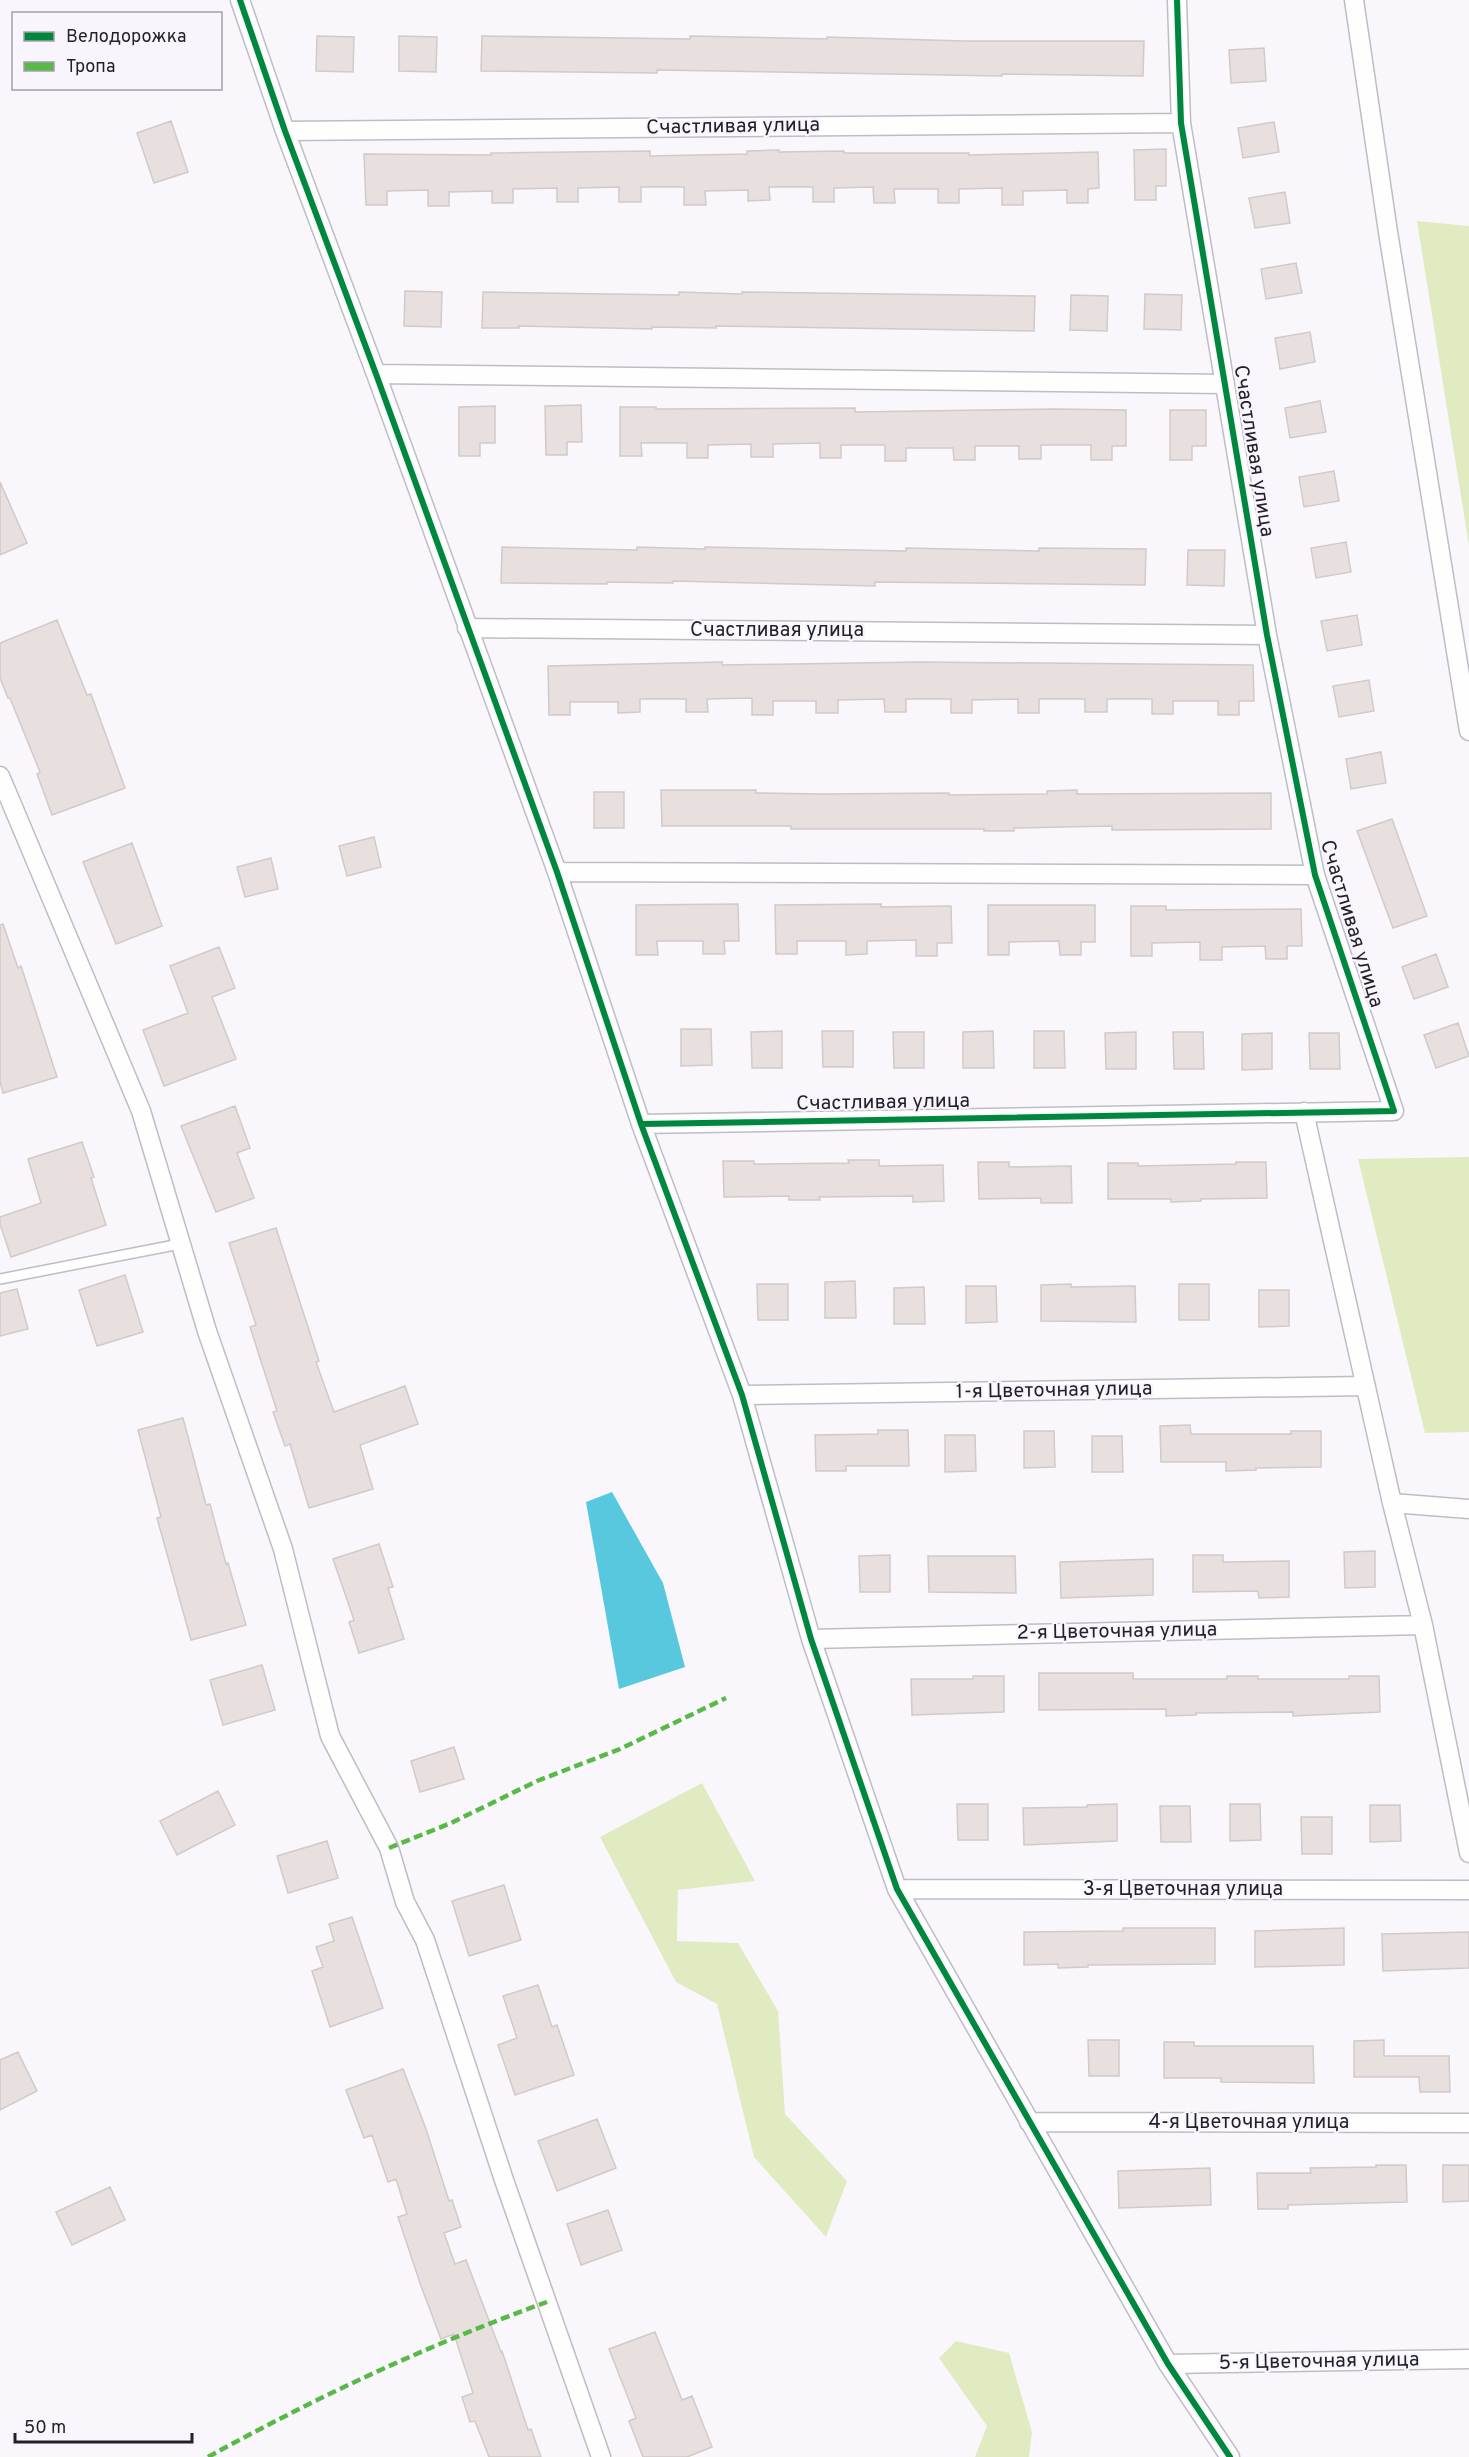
<svg xmlns="http://www.w3.org/2000/svg" width="1469" height="2457" font-family="Overpass,sans-serif">
  <style>
    .green { fill: #e1ebc1 }
    .water { fill: #58c8df }
    .building { fill: #e8dfdf; stroke: #d1cac9; stroke-width: 1.5 }
    .lines { fill: none; stroke-linecap: round; stroke-linejoin: round }
    .service-casing { stroke: #bfbcc3; stroke-width: 12 }
    .minor-casing { stroke: #bfbcc3; stroke-width: 21 }
    .service { stroke: #fefefe; stroke-width: 9 }
    .minor { stroke: #fefefe; stroke-width: 18 }
    .quiet { stroke: #58b947; stroke-width: 4.5; stroke-dasharray: 9 4.5; stroke-linecap: butt }
    .cycleway-casing { stroke: #f8f6fc; stroke-width: 10 }
    .cycleway { stroke: #00873e; stroke-width: 6 }
    .labels { text-anchor: middle; dominant-baseline: central; stroke-width: 4.5; stroke-linejoin: round; paint-order: stroke }
    .street-label { font-size: 20px; fill: #24202b; stroke: #f8f6fc }
  </style>
  <rect width="100%" height="100%" fill="#f9f7fb"/>
  <path class="green" d="M 1417,221 L 1469,226 L 1469,546 Z
    M 1469,1157 L 1469,1432 L 1425,1433 L 1358,1159 Z
    M 702,1783 L 755,1881 L 678,1890 L 677,1941 L 738,1943 L 778,2011 L 785,2114 L 847,2181 L 826,2237 L 754,2157 L 717,2004 L 676,1982 L 600,1837 Z
    M 956,2341 L 1009,2353 L 1032,2432 L 1029,2457 L 975,2457 L 987,2426 L 939,2358 Z"/>
  <path class="water" d="M 612,1492 L 663,1583 L 685,1667 L 619,1689 L 586,1502 Z"/>
  <path class="building" d="M 317,36 L 354,37 L 353,72 L 316,71 Z
    M 399,36 L 437,37 L 436,72 L 399,71 Z
    M 482,36 L 690,39 L 690,36 L 827,39 L 827,37 L 965,41 L 1144,41 L 1143,76 L 1002,74 L 1002,76 L 657,70 L 657,73 L 481,71 Z
    M 1264,48 L 1266,81 L 1231,83 L 1229,50 Z
    M 171,121 L 188,172 L 154,183 L 137,133 Z
    M 1274,122 L 1279,152 L 1243,158 L 1238,128 Z
    M 1166,149 L 1166,186 L 1156,186 L 1156,200 L 1135,200 L 1134,150 Z
    M 779,150 L 779,152 L 844,151 L 844,153 L 969,153 L 969,155 L 1098,152 L 1099,188 L 1088,189 L 1088,203 L 1067,203 L 1067,190 L 1023,191 L 1023,205 L 1002,205 L 1002,188 L 959,189 L 959,203 L 938,203 L 938,189 L 894,189 L 895,203 L 874,203 L 873,187 L 834,188 L 834,202 L 813,202 L 813,187 L 769,187 L 770,200 L 748,201 L 748,190 L 705,191 L 706,205 L 684,205 L 684,187 L 641,187 L 641,202 L 619,202 L 619,187 L 578,188 L 578,202 L 557,202 L 557,188 L 513,189 L 513,203 L 492,203 L 492,191 L 449,192 L 449,206 L 428,206 L 428,190 L 387,191 L 387,205 L 366,205 L 364,154 L 491,155 L 491,153 L 650,151 L 650,156 L 747,154 L 747,151 Z
    M 1285,192 L 1290,223 L 1255,228 L 1249,198 Z
    M 1296,263 L 1302,293 L 1266,299 L 1261,269 Z
    M 405,291 L 442,292 L 441,327 L 404,326 Z
    M 483,292 L 679,295 L 679,292 L 742,294 L 742,292 L 1035,296 L 1034,331 L 716,326 L 716,328 L 652,327 L 652,329 L 519,326 L 519,328 L 482,328 Z
    M 1145,294 L 1182,295 L 1181,330 L 1144,329 Z
    M 1071,295 L 1108,296 L 1107,331 L 1070,330 Z
    M 1310,332 L 1315,362 L 1280,369 L 1275,338 Z
    M 1320,401 L 1326,432 L 1290,438 L 1285,408 Z
    M 581,405 L 582,442 L 567,442 L 567,455 L 546,455 L 545,406 Z
    M 495,406 L 495,443 L 480,443 L 480,456 L 459,456 L 459,407 Z
    M 620,407 L 656,407 L 656,409 L 855,408 L 855,412 L 1055,409 L 1126,410 L 1126,446 L 1112,446 L 1112,460 L 1091,460 L 1091,445 L 1041,445 L 1041,459 L 1019,459 L 1019,446 L 975,446 L 975,460 L 954,460 L 953,448 L 906,448 L 906,461 L 885,461 L 885,445 L 841,445 L 841,458 L 820,458 L 820,443 L 773,444 L 773,457 L 751,457 L 751,444 L 708,445 L 708,458 L 687,458 L 687,443 L 641,443 L 642,456 L 620,456 Z
    M 1170,410 L 1206,410 L 1206,446 L 1192,446 L 1192,460 L 1170,460 Z
    M 1334,471 L 1339,501 L 1304,507 L 1299,477 Z
    M 0,482 L 27,543 L 0,555 Z
    M 1346,542 L 1351,572 L 1316,578 L 1311,548 Z
    M 502,547 L 637,550 L 637,547 L 705,549 L 705,547 L 906,551 L 906,548 L 1039,551 L 1039,548 L 1146,549 L 1145,585 L 875,582 L 875,586 L 673,581 L 673,583 L 607,582 L 607,584 L 501,583 Z
    M 1188,550 L 1225,550 L 1224,586 L 1187,585 Z
    M 1357,615 L 1362,645 L 1327,651 L 1321,621 Z
    M 57,620 L 87,695 L 91,694 L 125,788 L 52,815 L 37,774 L 40,772 L 10,698 L 8,698 L 0,678 L 0,643 Z
    M 722,662 L 722,665 L 920,662 L 1253,665 L 1254,701 L 1239,701 L 1239,715 L 1218,715 L 1218,701 L 1173,701 L 1173,714 L 1152,714 L 1152,699 L 1107,699 L 1107,712 L 1085,712 L 1085,699 L 1039,699 L 1039,713 L 1018,713 L 1018,699 L 972,700 L 972,713 L 951,713 L 951,699 L 906,699 L 906,712 L 885,712 L 884,699 L 838,700 L 838,713 L 816,713 L 816,701 L 773,701 L 773,715 L 752,715 L 752,698 L 707,699 L 708,712 L 686,712 L 686,699 L 640,699 L 640,712 L 618,713 L 618,702 L 570,702 L 570,715 L 549,715 L 548,666 Z
    M 1369,680 L 1374,711 L 1339,717 L 1333,686 Z
    M 1381,752 L 1386,783 L 1351,789 L 1346,759 Z
    M 661,790 L 756,790 L 756,793 L 820,794 L 949,793 L 949,795 L 1047,794 L 1047,791 L 1077,790 L 1077,794 L 1271,793 L 1271,829 L 1112,830 L 1112,826 L 1014,828 L 1014,831 L 984,831 L 984,829 L 791,829 L 791,826 L 662,826 Z
    M 594,792 L 624,792 L 624,828 L 594,828 Z
    M 1392,819 L 1427,916 L 1393,928 L 1357,831 Z
    M 374,837 L 381,867 L 347,876 L 339,846 Z
    M 132,843 L 162,926 L 116,944 L 83,862 Z
    M 271,858 L 278,889 L 245,897 L 237,867 Z
    M 738,904 L 739,941 L 724,941 L 725,954 L 703,954 L 703,941 L 657,941 L 658,955 L 636,955 L 636,905 Z
    M 881,904 L 881,907 L 951,906 L 952,943 L 937,943 L 937,956 L 916,956 L 916,940 L 867,941 L 867,954 L 846,955 L 846,941 L 797,941 L 797,954 L 776,954 L 775,905 Z
    M 988,905 L 1095,905 L 1095,942 L 1081,942 L 1081,955 L 1060,955 L 1059,941 L 1009,942 L 1009,955 L 988,955 Z
    M 1131,906 L 1166,906 L 1166,910 L 1301,909 L 1302,946 L 1287,946 L 1287,959 L 1266,959 L 1265,946 L 1222,947 L 1222,960 L 1200,960 L 1200,942 L 1152,943 L 1152,956 L 1131,956 Z
    M 3,924 L 18,968 L 21,966 L 57,1077 L 3,1093 L 0,1082 L 0,925 Z
    M 219,947 L 235,988 L 212,997 L 236,1059 L 164,1086 L 143,1030 L 188,1013 L 170,966 Z
    M 1436,954 L 1448,987 L 1414,999 L 1402,967 Z
    M 1458,1023 L 1469,1056 L 1436,1068 L 1424,1035 Z
    M 681,1029 L 711,1029 L 712,1065 L 681,1066 Z
    M 782,1031 L 782,1068 L 752,1068 L 751,1032 Z
    M 822,1031 L 853,1031 L 853,1067 L 823,1067 Z
    M 993,1031 L 994,1068 L 963,1068 L 963,1032 Z
    M 1034,1031 L 1064,1031 L 1065,1068 L 1034,1068 Z
    M 893,1032 L 924,1032 L 924,1068 L 894,1068 Z
    M 1136,1032 L 1136,1069 L 1106,1069 L 1105,1033 Z
    M 1173,1032 L 1203,1032 L 1204,1069 L 1174,1069 Z
    M 1272,1033 L 1272,1069 L 1242,1070 L 1242,1034 Z
    M 1309,1033 L 1339,1033 L 1340,1069 L 1310,1069 Z
    M 235,1106 L 250,1148 L 237,1153 L 254,1198 L 216,1212 L 181,1126 Z
    M 82,1142 L 94,1177 L 91,1178 L 106,1225 L 11,1257 L 0,1224 L 0,1217 L 41,1203 L 28,1159 Z
    M 848,1160 L 879,1160 L 879,1166 L 943,1165 L 944,1201 L 913,1202 L 913,1196 L 819,1197 L 820,1200 L 789,1200 L 789,1196 L 724,1197 L 723,1161 L 754,1161 L 754,1164 L 849,1163 Z
    M 978,1162 L 1009,1162 L 1009,1167 L 1071,1166 L 1072,1203 L 1041,1203 L 1041,1198 L 979,1199 Z
    M 1236,1162 L 1266,1162 L 1267,1198 L 1201,1199 L 1201,1201 L 1171,1202 L 1171,1199 L 1108,1199 L 1108,1163 L 1138,1163 L 1138,1166 L 1236,1164 Z
    M 276,1228 L 319,1361 L 316,1362 L 334,1412 L 405,1386 L 418,1424 L 360,1445 L 373,1489 L 309,1508 L 290,1444 L 285,1446 L 273,1412 L 277,1411 L 250,1327 L 256,1325 L 229,1243 Z
    M 125,1275 L 143,1332 L 97,1346 L 79,1290 Z
    M 855,1281 L 856,1318 L 825,1318 L 825,1282 Z
    M 757,1284 L 788,1284 L 788,1320 L 758,1320 Z
    M 1071,1284 L 1071,1287 L 1135,1286 L 1136,1322 L 1041,1321 L 1041,1285 Z
    M 1179,1284 L 1209,1284 L 1209,1320 L 1179,1320 Z
    M 966,1286 L 996,1286 L 997,1322 L 966,1323 Z
    M 924,1287 L 925,1324 L 894,1324 L 894,1288 Z
    M 17,1289 L 28,1329 L 0,1336 L 0,1293 Z
    M 1259,1290 L 1289,1290 L 1289,1326 L 1259,1327 Z
    M 183,1418 L 206,1505 L 210,1504 L 226,1564 L 228,1563 L 246,1625 L 191,1640 L 157,1518 L 161,1517 L 138,1430 Z
    M 1190,1425 L 1191,1434 L 1291,1434 L 1291,1431 L 1321,1431 L 1321,1467 L 1256,1468 L 1256,1470 L 1226,1471 L 1226,1462 L 1161,1462 L 1160,1426 Z
    M 878,1430 L 908,1430 L 909,1466 L 846,1466 L 846,1471 L 816,1471 L 815,1435 L 878,1434 Z
    M 1024,1431 L 1054,1431 L 1055,1467 L 1024,1468 Z
    M 945,1435 L 975,1435 L 976,1471 L 945,1472 Z
    M 1092,1436 L 1122,1436 L 1123,1472 L 1092,1472 Z
    M 379,1544 L 393,1587 L 388,1588 L 404,1639 L 359,1653 L 349,1622 L 354,1620 L 333,1559 Z
    M 1375,1551 L 1375,1587 L 1345,1588 L 1344,1552 Z
    M 890,1555 L 890,1592 L 860,1592 L 859,1556 Z
    M 1193,1555 L 1223,1555 L 1223,1562 L 1289,1561 L 1289,1597 L 1259,1598 L 1258,1591 L 1193,1592 Z
    M 928,1556 L 1015,1556 L 1016,1593 L 929,1592 Z
    M 1153,1559 L 1153,1595 L 1061,1598 L 1060,1562 Z
    M 262,1665 L 275,1710 L 223,1725 L 210,1680 Z
    M 1039,1673 L 1133,1673 L 1133,1679 L 1227,1679 L 1227,1676 L 1258,1676 L 1258,1679 L 1349,1679 L 1349,1676 L 1379,1676 L 1380,1712 L 1293,1716 L 1293,1712 L 1196,1713 L 1196,1715 L 1166,1716 L 1166,1709 L 1039,1710 Z
    M 973,1676 L 1004,1676 L 1004,1712 L 912,1715 L 911,1679 L 973,1679 Z
    M 454,1747 L 464,1779 L 420,1792 L 411,1761 Z
    M 218,1791 L 235,1825 L 177,1855 L 160,1821 Z
    M 957,1804 L 988,1804 L 988,1840 L 958,1840 Z
    M 1117,1804 L 1117,1841 L 1024,1845 L 1023,1808 L 1087,1807 L 1087,1805 Z
    M 1230,1804 L 1260,1804 L 1261,1840 L 1230,1841 Z
    M 1370,1805 L 1400,1805 L 1401,1841 L 1370,1842 Z
    M 1160,1806 L 1190,1806 L 1191,1842 L 1161,1842 Z
    M 1301,1817 L 1332,1817 L 1332,1854 L 1302,1854 Z
    M 327,1841 L 338,1878 L 288,1893 L 277,1856 Z
    M 504,1885 L 521,1940 L 469,1956 L 452,1901 Z
    M 352,1917 L 383,2008 L 330,2027 L 312,1971 L 323,1967 L 316,1947 L 334,1941 L 329,1924 Z
    M 1123,1928 L 1215,1928 L 1215,1964 L 1088,1965 L 1088,1967 L 1058,1968 L 1058,1964 L 1024,1965 L 1024,1932 L 1123,1931 Z
    M 1344,1928 L 1344,1965 L 1255,1967 L 1255,1931 Z
    M 1469,1932 L 1469,1968 L 1383,1971 L 1382,1934 Z
    M 538,1985 L 552,2027 L 557,2025 L 574,2075 L 515,2095 L 498,2045 L 517,2038 L 503,1996 Z
    M 1088,2040 L 1119,2040 L 1119,2076 L 1089,2076 Z
    M 1384,2040 L 1384,2056 L 1449,2056 L 1450,2092 L 1420,2092 L 1419,2077 L 1354,2077 L 1354,2041 Z
    M 1164,2042 L 1194,2042 L 1194,2046 L 1313,2046 L 1314,2083 L 1221,2082 L 1221,2078 L 1164,2078 Z
    M 18,2052 L 37,2091 L 0,2110 L 0,2060 Z
    M 403,2069 L 426,2129 L 449,2201 L 452,2200 L 461,2227 L 444,2233 L 455,2264 L 466,2260 L 501,2352 L 502,2351 L 528,2430 L 531,2429 L 541,2457 L 489,2457 L 475,2421 L 470,2422 L 462,2397 L 473,2393 L 454,2334 L 441,2339 L 421,2286 L 398,2217 L 407,2214 L 396,2179 L 388,2182 L 372,2135 L 364,2138 L 346,2090 Z
    M 597,2119 L 616,2168 L 557,2191 L 538,2141 Z
    M 1376,2165 L 1406,2165 L 1407,2202 L 1288,2205 L 1288,2209 L 1258,2209 L 1257,2173 L 1311,2173 L 1310,2168 L 1376,2167 Z
    M 1443,2165 L 1469,2165 L 1469,2201 L 1443,2202 Z
    M 1210,2168 L 1211,2205 L 1119,2208 L 1118,2171 Z
    M 110,2187 L 125,2220 L 72,2245 L 56,2212 Z
    M 608,2210 L 622,2250 L 581,2265 L 567,2224 Z
    M 655,2332 L 682,2400 L 692,2396 L 712,2447 L 687,2457 L 643,2457 L 629,2421 L 636,2418 L 609,2349 Z"/>
  <g class="lines">
    <defs>
      <path id="service" d="M 0,1279 L 180,1244"/>
      <path id="minor" d="M 240,0 L 285,131 L 376,374 L 557,872 L 641,1124 L 742,1395 L 811,1639 L 897,1889 L 1168,2364 L 1230,2457
        M 1354,0 L 1388,232 L 1469,731
        M 285,131 L 1181,123
        M 376,374 L 1225,384
        M 467,628 L 1267,635
        M 0,776 L 141,1111 L 207,1331 L 283,1549 L 330,1736 L 389,1848 L 405,1902 L 425,1940 L 504,2180 L 601,2457
        M 557,872 L 1315,875
        M 1304,1112 L 1392,1503 L 1423,1625 L 1469,1853
        M 641,1124 L 1394,1111 L 1315,875 L 1267,635 L 1181,123 L 1177,0
        M 742,1395 L 1366,1386
        M 1392,1503 L 1469,1509
        M 811,1639 L 1423,1625
        M 897,1889 L 1469,1890
        M 1029,2122 L 1469,2123
        M 1168,2364 L 1469,2359"/>
    </defs>
    <use href="#service" class="service-casing"/>
    <use href="#minor" class="minor-casing"/>
    <use href="#service" class="service"/>
    <use href="#minor" class="minor"/>
    <path class="quiet" d="M 389,1848 L 451,1823 L 537,1781 L 620,1749 L 726,1698
      M 208,2457 C 317,2397 430,2344 547,2302"/>
    <defs>
      <path id="cycleway" d="M 240,0 L 285,131 L 376,374 L 557,872 L 641,1124 L 742,1395 L 811,1639 L 897,1889 L 1168,2364 L 1230,2457
        M 641,1124 L 1394,1111 L 1315,875 L 1267,635 L 1181,123 L 1177,0"/>
    </defs>
    <use href="#cycleway" class="cycleway-casing"/>
    <use href="#cycleway" class="cycleway"/>
  </g>
  <g class="labels">
    <g class="street-label">
      <text transform="translate(733 127) rotate(-1)">Счастливая улица</text>
      <text transform="translate(1253 451) rotate(81)">Счастливая улица</text>
      <text x="777" y="631">Счастливая улица</text>
      <text transform="translate(1351 924) rotate(73)">Счастливая улица</text>
      <text transform="translate(883 1103) rotate(-1)">Счастливая улица</text>
      <text transform="translate(1054 1391) rotate(-1)">1-я Цветочная улица</text>
      <text transform="translate(1117 1632) rotate(-1)">2-я Цветочная улица</text>
      <text x="1183" y="1890">3-я Цветочная улица</text>
      <text x="1249" y="2123">4-я Цветочная улица</text>
      <text transform="translate(1319 2362) rotate(-1)">5-я Цветочная улица</text>
    </g>
  </g>
  <rect x="12" y="12" width="210" height="78" fill="#f8f6fc" stroke="#a3a0a8" stroke-width="1.5"/>
  <rect x="24" y="32" width="30" height="9" fill="#00873e" stroke="#a3a0a8" stroke-width="1.5"/>
  <text x="66" y="42" font-size="18" fill="#24202b">Велодорожка</text>
  <rect x="24" y="62" width="30" height="9" fill="#58b947" stroke="#a3a0a8" stroke-width="1.5"/>
  <text x="66" y="72" font-size="18" fill="#24202b">Тропа</text>
  <path d="M15 2433v9h177v-9" fill="none" stroke="#24202b" stroke-width="3"/>
  <text x="24" y="2433" font-size="18" fill="#24202b" stroke="#f8f6fc" stroke-width="4.5" paint-order="stroke">50 m</text>
</svg>
